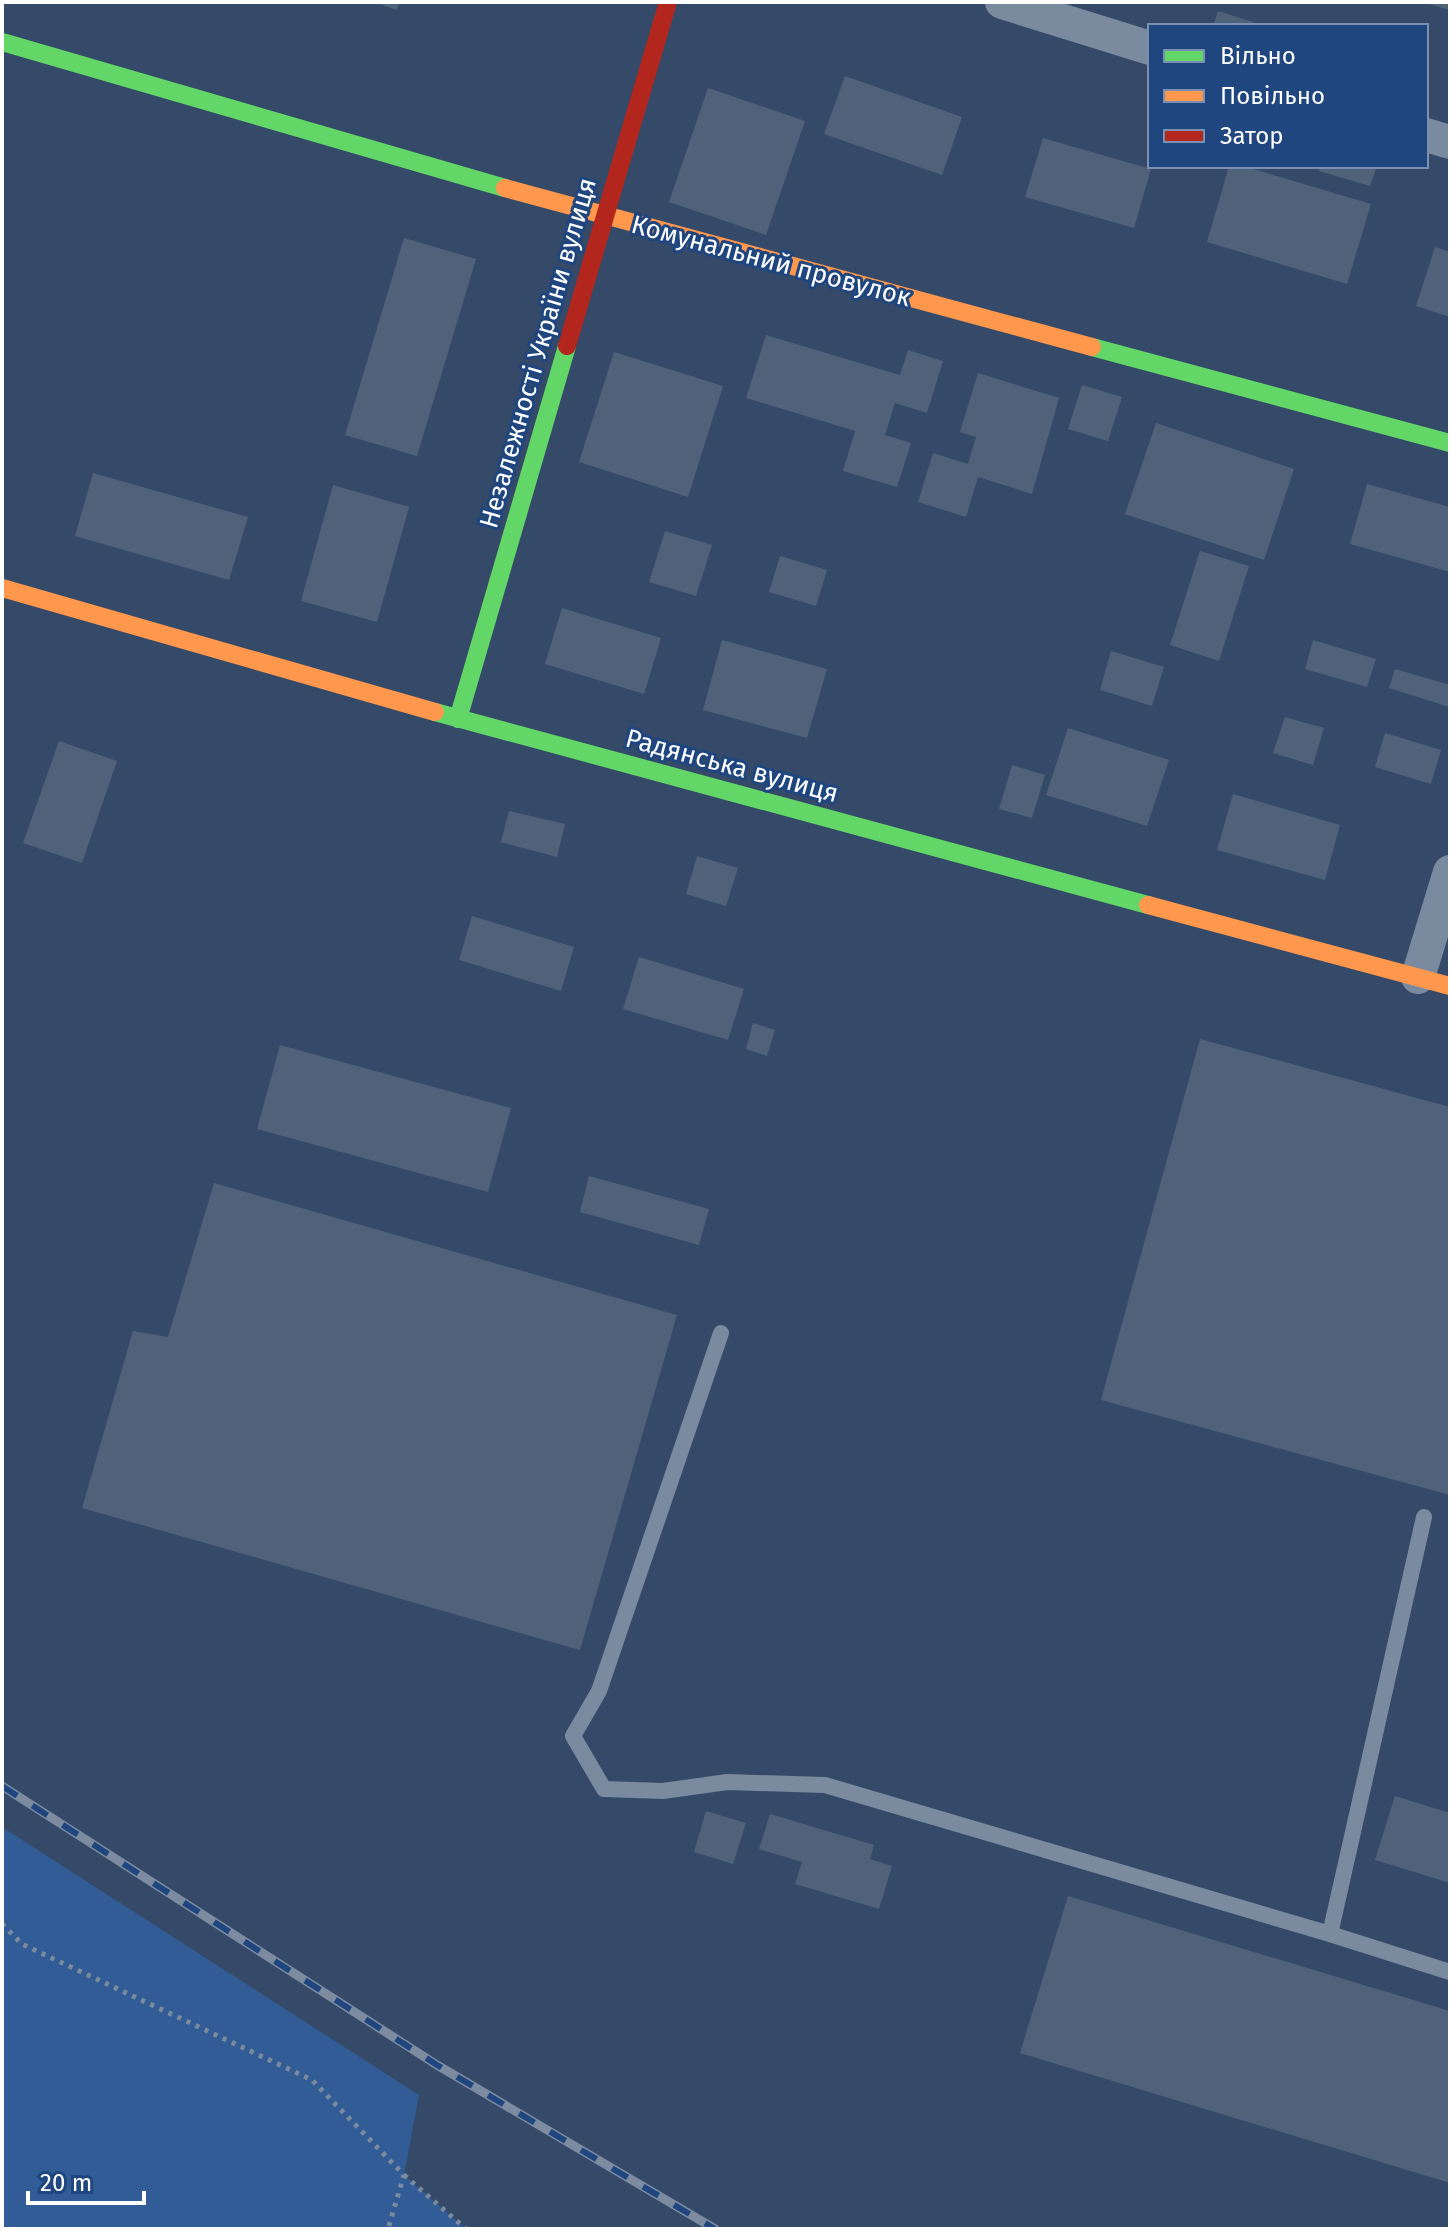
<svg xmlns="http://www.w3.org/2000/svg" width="1452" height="2231" font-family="'Fira Sans',sans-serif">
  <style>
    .green { fill: #325c95 }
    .building { fill: #50627a }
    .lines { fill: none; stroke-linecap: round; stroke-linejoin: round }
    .path { stroke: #7a8a9f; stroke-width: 5; stroke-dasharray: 4 6; stroke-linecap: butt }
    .lane { stroke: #7a8a9f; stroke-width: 16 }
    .street { stroke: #7a8a9f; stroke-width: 34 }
    .fast { stroke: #63d668; stroke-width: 18 }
    .slow { stroke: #ff974d; stroke-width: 18 }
    .jam { stroke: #b3261e; stroke-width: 18 }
    .rail-casing { stroke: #7c8b9f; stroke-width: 9 }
    .rail { stroke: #1f467e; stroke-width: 6; stroke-dasharray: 18; stroke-linecap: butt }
    .labels { text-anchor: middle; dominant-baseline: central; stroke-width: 6; stroke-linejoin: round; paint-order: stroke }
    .street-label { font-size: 26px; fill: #fff; stroke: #1f467e }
  </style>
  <rect width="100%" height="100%" fill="#354a68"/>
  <path class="green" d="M 2,1827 L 419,2095 L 404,2175 L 466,2229 L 2,2229 Z"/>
  <path class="building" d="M 374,2 L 399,2 L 397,10 Z
    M 1425,2 L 1450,2 L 1450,10 L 1425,3 Z
    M 1218,11 L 1253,22 L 1252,26 L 1213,26 Z
    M 845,76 L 962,117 L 942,175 L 824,134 Z
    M 708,88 L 805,121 L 766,235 L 669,202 Z
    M 1043,138 L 1151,169 L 1134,228 L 1025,197 Z
    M 1229,166 L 1243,166 L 1371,204 L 1347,284 L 1207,242 Z
    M 1321,166 L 1377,166 L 1370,186 L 1319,171 Z
    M 404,238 L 476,259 L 417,456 L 345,435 Z
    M 1435,247 L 1450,252 L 1450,317 L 1416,306 Z
    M 766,335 L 900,375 L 908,350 L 943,361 L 927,413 L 895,403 L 885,435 L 911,443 L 897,487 L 843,471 L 855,431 L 746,398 Z
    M 614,352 L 723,386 L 688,497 L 579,462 Z
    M 978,373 L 1059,398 L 1032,494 L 978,477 L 966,517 L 918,502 L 933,453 L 968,464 L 976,437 L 960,432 Z
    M 1082,385 L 1122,397 L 1108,441 L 1068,429 Z
    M 1156,423 L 1294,469 L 1264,560 L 1125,514 Z
    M 93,473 L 248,517 L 229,580 L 75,536 Z
    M 1367,484 L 1450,507 L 1450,572 L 1350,544 Z
    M 333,485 L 409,507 L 377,622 L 301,601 Z
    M 665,531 L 712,545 L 696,596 L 649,582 Z
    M 1200,551 L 1249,566 L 1219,661 L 1170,645 Z
    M 780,556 L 827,570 L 816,606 L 769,592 Z
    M 562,608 L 661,638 L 644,694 L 545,664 Z
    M 722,640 L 827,669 L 807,738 L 703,710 Z
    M 1313,640 L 1376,659 L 1367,687 L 1305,669 Z
    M 1111,651 L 1164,667 L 1152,706 L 1100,690 Z
    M 1395,669 L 1450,685 L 1449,707 L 1389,688 Z
    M 1285,717 L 1324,728 L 1313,765 L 1273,753 Z
    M 1068,728 L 1169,760 L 1147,826 L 1046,795 Z
    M 1385,733 L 1441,750 L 1431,784 L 1375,767 Z
    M 59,741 L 117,761 L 82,863 L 23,843 Z
    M 1012,765 L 1045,775 L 1032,818 L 999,809 Z
    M 1233,794 L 1340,825 L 1325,880 L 1217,850 Z
    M 509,811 L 565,824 L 557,857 L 501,842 Z
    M 697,856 L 738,868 L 726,906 L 686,894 Z
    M 472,916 L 574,947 L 561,991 L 459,960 Z
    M 639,957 L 744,989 L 728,1040 L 623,1009 Z
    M 753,1023 L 775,1030 L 767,1056 L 746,1049 Z
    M 1200,1039 L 1450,1107 L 1450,1495 L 1101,1400 Z
    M 280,1045 L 511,1108 L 488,1192 L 257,1129 Z
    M 589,1176 L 709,1209 L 699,1245 L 580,1212 Z
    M 214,1183 L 677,1315 L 580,1650 L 82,1508 L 133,1331 L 168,1337 Z
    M 1395,1796 L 1450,1813 L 1450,1883 L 1375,1860 Z
    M 706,1811 L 746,1823 L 733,1864 L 694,1852 Z
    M 770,1814 L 874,1845 L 870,1859 L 892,1866 L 879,1909 L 795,1884 L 802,1862 L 759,1849 Z
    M 1068,1896 L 1450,2011 L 1450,2183 L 1020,2053 Z"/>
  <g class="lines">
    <path class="path" d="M 2,1924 L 22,1944 L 312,2080 L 404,2175 L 388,2229
      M 404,2175 L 466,2229"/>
    <path class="lane" d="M 721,1333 L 599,1691 L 573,1736 L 604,1789 L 663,1791 L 727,1782 L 825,1785 L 1330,1934 L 1424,1517
      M 1330,1934 L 1450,1972"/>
    <path class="street" d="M 1002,2 L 1150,48
      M 1426,135 L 1450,142
      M 1418,977 L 1450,872"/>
    <path class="fast" d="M 2,42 L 505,188
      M 1092,347 L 1450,443
      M 435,712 L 1148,905
      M 458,719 L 567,346"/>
    <path class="slow" d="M 505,188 L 1092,347
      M 2,588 L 435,712
      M 1148,905 L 1450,986"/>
    <path class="jam" d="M 567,346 L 668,2"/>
    <defs>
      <path id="rail" d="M 2,1786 L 437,2065 L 715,2229"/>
    </defs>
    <use href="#rail" class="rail-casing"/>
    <use href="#rail" class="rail"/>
  </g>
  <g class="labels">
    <g class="street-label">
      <text transform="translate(771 261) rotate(15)">Комунальний провулок</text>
      <text transform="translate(538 353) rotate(-74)">Незалежності України вулиця</text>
      <text transform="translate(732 766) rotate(15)">Радянська вулиця</text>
    </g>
  </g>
  <rect width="1452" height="2231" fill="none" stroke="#ffffff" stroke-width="8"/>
  <rect x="1148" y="24" width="280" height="144" fill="#1f467e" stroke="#7990b2" stroke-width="2"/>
  <rect x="1164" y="50" width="40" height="12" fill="#63d668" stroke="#7990b2" stroke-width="2"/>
  <text x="1220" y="64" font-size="24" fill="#ffffff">Вільно</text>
  <rect x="1164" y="90" width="40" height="12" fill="#ff974d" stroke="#7990b2" stroke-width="2"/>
  <text x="1220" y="104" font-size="24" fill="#ffffff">Повільно</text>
  <rect x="1164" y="130" width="40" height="12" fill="#b3261e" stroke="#7990b2" stroke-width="2"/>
  <text x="1220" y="144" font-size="24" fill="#ffffff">Затор</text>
  <path d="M28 2191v12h116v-12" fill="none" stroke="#ffffff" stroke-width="4"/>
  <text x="40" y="2191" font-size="24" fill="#ffffff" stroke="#1f467e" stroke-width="6" paint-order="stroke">20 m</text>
</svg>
